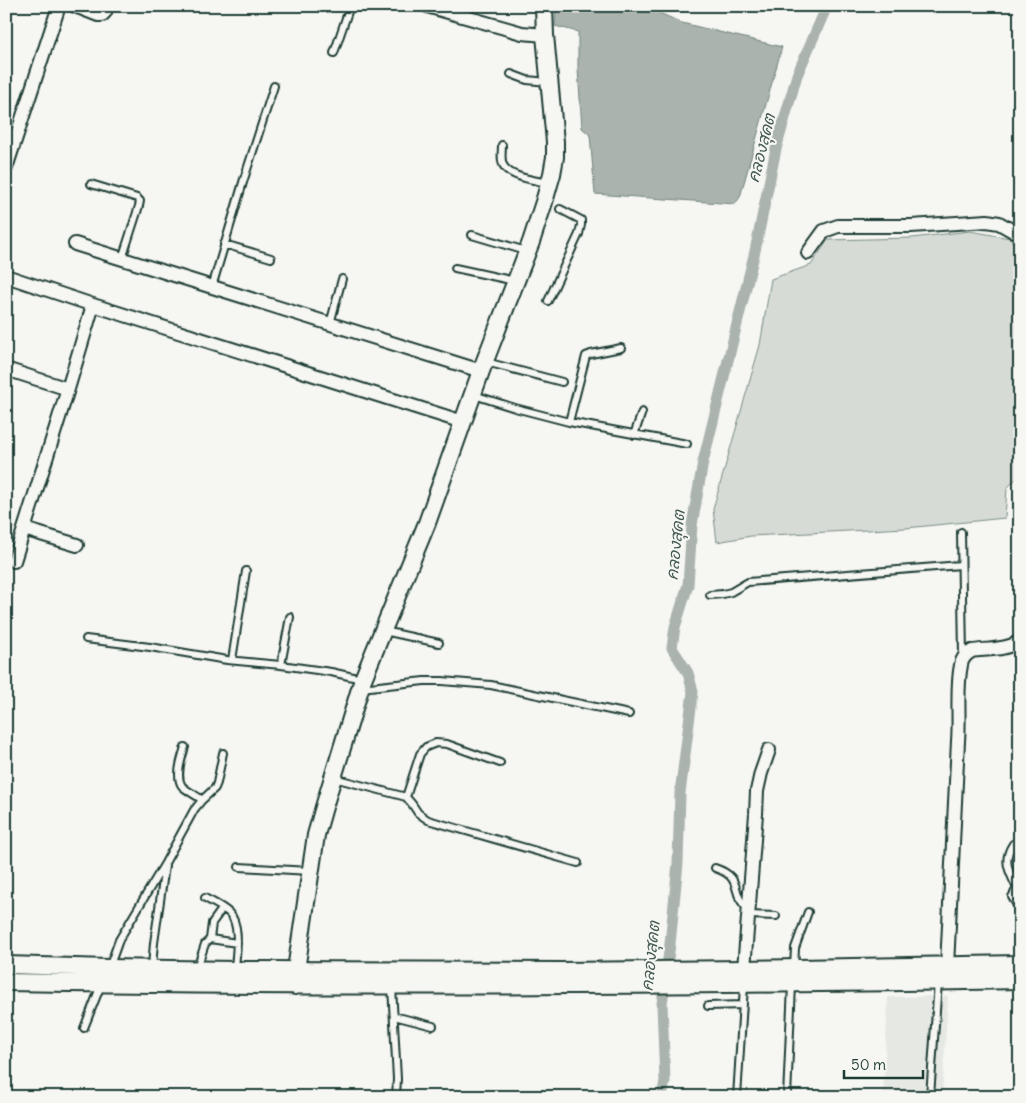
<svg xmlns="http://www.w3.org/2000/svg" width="1026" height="1103" font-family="Delius,'Playpen Sans Thai',sans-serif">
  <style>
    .built { fill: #e6e8e4 }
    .green { fill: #d6dbd6; stroke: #7a8c85 }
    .water { fill: #aab3ae; stroke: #72847d }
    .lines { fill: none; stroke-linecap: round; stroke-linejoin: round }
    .canal { stroke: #aab3ae; stroke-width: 11 }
    .lane-casing { stroke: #1f3d34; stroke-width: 10 }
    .street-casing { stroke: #1f3d34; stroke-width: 16 }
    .secondary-casing { stroke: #1f3d34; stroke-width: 20 }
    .lane { stroke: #f6f6f2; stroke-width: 6 }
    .street { stroke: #f6f6f2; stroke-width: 12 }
    .secondary { stroke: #f6f6f2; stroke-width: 16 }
    .labels { text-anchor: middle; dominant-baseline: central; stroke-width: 4; stroke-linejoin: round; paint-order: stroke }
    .water-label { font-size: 16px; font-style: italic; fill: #425a52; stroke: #f6f6f2 }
  </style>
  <rect width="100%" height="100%" fill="#f6f6f2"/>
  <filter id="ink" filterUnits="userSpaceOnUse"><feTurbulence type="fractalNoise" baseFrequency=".02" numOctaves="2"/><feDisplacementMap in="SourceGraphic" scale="10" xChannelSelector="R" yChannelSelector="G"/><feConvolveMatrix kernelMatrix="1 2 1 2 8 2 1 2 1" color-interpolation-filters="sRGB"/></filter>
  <g filter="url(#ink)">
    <path class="built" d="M 948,996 L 942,1097 L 883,1097 L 888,997 Z"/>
    <path class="green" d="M 970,231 L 1010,238 L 1020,254 L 1020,475 L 1007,488 L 1005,518 L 906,528 L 751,536 L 717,542 L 713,509 L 760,345 L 771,279 L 811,265 L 828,240 L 912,238 Z"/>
    <path class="water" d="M 556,6 L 644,6 L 682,23 L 782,47 L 740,197 L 735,204 L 595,194 L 590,135 L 582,128 L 578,69 L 578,32 L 555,26 Z"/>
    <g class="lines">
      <path class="canal" d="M 662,1097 L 665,1081 L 662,1004 L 670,944 L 678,863 L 680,793 L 693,692 L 688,673 L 672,648 L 675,627 L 688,585 L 692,525 L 703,462 L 755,251 L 776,149 L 797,75 L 827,6"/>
      <defs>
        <path id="lane" d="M 334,53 L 350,6
          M 511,74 L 527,80 L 548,82
          M 502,145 C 502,150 501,156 502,161 C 504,177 534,180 548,183
          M 91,184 L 137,198 L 140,201 L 139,206 L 122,259
          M 472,235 L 526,251
          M 224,244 L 271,258
          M 455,268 L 515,281
          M 212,287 L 244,179 L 274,86
          M 548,301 L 579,234 L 581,225 L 581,220 L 560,209
          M 330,324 L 342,279
          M 486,362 L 562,382
          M 474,395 L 515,408 L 569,422 L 687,444
          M 569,422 L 586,356 L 591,354 L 621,348
          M 634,435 L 642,412
          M 961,532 L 963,656
          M 710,595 L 723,594 L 731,592 L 748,582 L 961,565
          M 384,631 L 439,643
          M 86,639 L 150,647 L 227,660 L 281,665 L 331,672 L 362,679
          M 232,660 L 246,571
          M 281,665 L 290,617
          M 361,688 L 424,681 L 442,681 L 491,685 L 629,714
          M 185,747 C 182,757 175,776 182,786 C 187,791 196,795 202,800
          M 334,778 L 406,797 L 412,804 L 418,813 L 428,820 L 578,863
          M 406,797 L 420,754 L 426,747 L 436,743 L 447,744 L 500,763
          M 1013,844 C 1002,860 1009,872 1017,888
          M 239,867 L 310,871
          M 715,868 C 745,878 729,893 748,909
          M 1020,887 L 1017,888 L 1012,897 L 1017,905 L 1020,906
          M 205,898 C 212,902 223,907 229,913 C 241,924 236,953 235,968
          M 748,915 L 776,916
          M 210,939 L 212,923 L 222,909
          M 152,967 L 154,943 L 165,866
          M 109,968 L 119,940 L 165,863 L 194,810 L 202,800 L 215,788 L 217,783 L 223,753
          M 197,968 L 205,944 L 210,939 L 237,943
          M 794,968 L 795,948 L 808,912
          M 392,986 L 397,1079 L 396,1097
          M 708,1006 L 743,1005
          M 394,1016 L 433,1026
          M 84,1028 L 101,985
          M 737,1097 L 744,986
          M 787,1097 L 792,985
          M 930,1097 L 938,982"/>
        <path id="street" d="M 75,6 L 98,15 L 102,15 L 105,12 L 107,6
          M 427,6 L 522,33 L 545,35
          M 6,168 L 59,6
          M 75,244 L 481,371
          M 808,253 L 824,231 L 838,226 L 911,226 L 987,221 L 999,223 L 1013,231 L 1020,232
          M 6,276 L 93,305 L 463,422
          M 6,369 L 68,389
          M 24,529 L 77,545
          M 14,561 L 68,389 L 93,305
          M 947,966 C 951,891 954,816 958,741 C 960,716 956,689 961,665 C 962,658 966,654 972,651 C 986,649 1008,650 1020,641
          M 744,969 L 756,814 L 757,791 L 761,773 L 769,750"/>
        <path id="secondary" d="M 6,965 L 109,968 L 235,970 L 560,971 L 744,969 L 1020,964
          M 6,982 C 344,988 682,986 1020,980
          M 295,986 L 296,970 L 316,835 L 324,807 L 363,679 L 427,523 L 481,371 L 531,242 L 544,202 L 552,174 L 555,157 L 555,142 L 545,35 L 544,6"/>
      </defs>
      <use href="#lane" class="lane-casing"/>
      <use href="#street" class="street-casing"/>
      <use href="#secondary" class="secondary-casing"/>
      <use href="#lane" class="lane"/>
      <use href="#street" class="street"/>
      <use href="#secondary" class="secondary"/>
    </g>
  </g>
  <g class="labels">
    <g class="water-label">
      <text transform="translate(761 148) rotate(-76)">คลองสุคต</text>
      <text transform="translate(675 545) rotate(-84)">คลองสุคต</text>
      <text transform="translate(650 956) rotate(-84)">คลองสุคต</text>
    </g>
  </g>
  <rect width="1026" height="1103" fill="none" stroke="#f6f6f2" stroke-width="25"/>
  <rect x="12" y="12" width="1001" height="1078" fill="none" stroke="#1f3d34" stroke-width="2" filter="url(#ink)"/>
  <path d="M844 1070v8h79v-8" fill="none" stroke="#1f3d34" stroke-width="2.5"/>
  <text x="851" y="1070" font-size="15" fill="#1f3d34" stroke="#f6f6f2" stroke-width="4" paint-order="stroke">50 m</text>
</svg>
